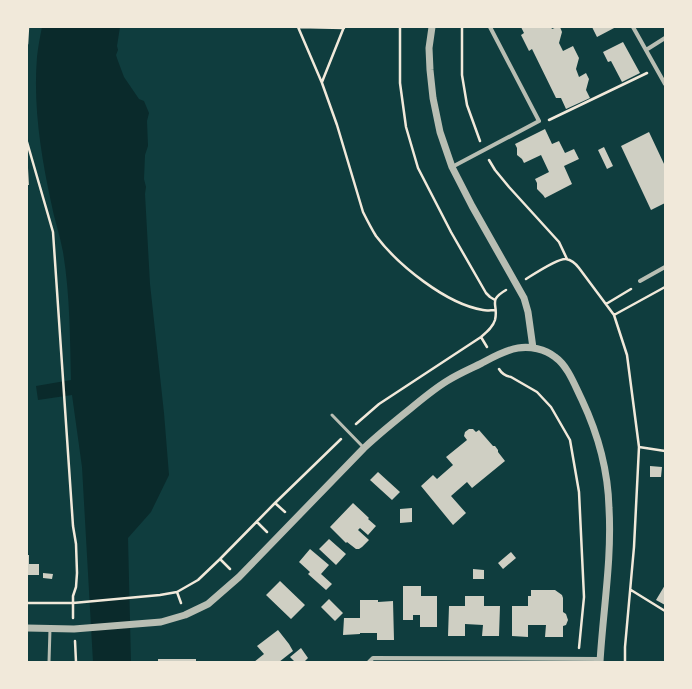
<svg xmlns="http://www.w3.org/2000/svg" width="692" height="689" font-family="'Work Sans',sans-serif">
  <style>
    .water { fill: #0a2a2b }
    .building { fill: #cfcfc3 }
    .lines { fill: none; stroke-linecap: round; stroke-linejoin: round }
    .path { stroke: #f1e9da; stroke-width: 2.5 }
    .service { stroke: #b8beb3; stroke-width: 3 }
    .minor { stroke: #b8beb3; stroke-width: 4 }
    .tertiary { stroke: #b8beb3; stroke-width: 7 }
  </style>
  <rect width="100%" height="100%" fill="#0f3d3e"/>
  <path class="water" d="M 42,27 L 120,27 L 117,46 L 118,50 L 116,55 L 118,61 L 124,77 L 139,99 L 144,101 L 149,113 L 147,121 L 148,146 L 145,155 L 144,179 L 146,187 L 145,194 L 150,284 L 164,413 L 169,475 L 151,512 L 128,538 L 131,662 L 93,662 L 82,467 L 72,395 L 38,400 L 36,386 L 71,380 C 70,337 70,295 63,252 C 60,235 54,219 51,202 C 41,155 33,106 37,57 C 38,47 40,37 42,27 Z"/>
  <path class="building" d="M 521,27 L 551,27 L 552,29 L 557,27 L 560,27 L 562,32 L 559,43 L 563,51 L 573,46 L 579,58 L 576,69 L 579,77 L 586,73 L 589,79 L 586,90 L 590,98 L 566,109 L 561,98 L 556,98 L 532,49 L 529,51 L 521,35 L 524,33 Z
    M 592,27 L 616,27 L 597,37 Z
    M 623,42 L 640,73 L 622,82 L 611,61 L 608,62 L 603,52 Z
    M 545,129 L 552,144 L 559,141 L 565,153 L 574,149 L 579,159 L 564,166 L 572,184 L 545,198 L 543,195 L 537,189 L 537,183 L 535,179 L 549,172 L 541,155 L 524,163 L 522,159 L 517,155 L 517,148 L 515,144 Z
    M 649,132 L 665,166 L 665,203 L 651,210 L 621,146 Z
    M 604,147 L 613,166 L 607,169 L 598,150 Z
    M 27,168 L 28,168 L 29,185 L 27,185 Z
    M 469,429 L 473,429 L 476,432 L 479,430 L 493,446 L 495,446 L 498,450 L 498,452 L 505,461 L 472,488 L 467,482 L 451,496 L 466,513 L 453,525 L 421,486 L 433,475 L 437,479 L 453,465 L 446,457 L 467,440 L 464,436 L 465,432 Z
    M 650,466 L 662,467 L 661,477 L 650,477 Z
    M 378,472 L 400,492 L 392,500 L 370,480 Z
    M 353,503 L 369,518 L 368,519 L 376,526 L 368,535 L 360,528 L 358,530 L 369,540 L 362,547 L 359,549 L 356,549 L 347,542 L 346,543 L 330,527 Z
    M 412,508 L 412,522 L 400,523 L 400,509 Z
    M 329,539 L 346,554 L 336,565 L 319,549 Z
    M 310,549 L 329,565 L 321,574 L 332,584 L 326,590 L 308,574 L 310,572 L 299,562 Z
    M 511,552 L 516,558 L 503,569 L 498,563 Z
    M 27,555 L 29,555 L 29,564 L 39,564 L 39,575 L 27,575 Z
    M 473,569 L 484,570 L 484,579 L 473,579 Z
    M 43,573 L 53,574 L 52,579 L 43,578 Z
    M 280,581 L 305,605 L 291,619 L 266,595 Z
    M 665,585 L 665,605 L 656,600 Z
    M 403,586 L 421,586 L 421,596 L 437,596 L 437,627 L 420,627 L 420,615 L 413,615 L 413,620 L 403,620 Z
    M 531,590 L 555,590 L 562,595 L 563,598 L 563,612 L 566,614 L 568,620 L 566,625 L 563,626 L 563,637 L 545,637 L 546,625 L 528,625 L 528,637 L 512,636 L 512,606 L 528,606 L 528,596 L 531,596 Z
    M 465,596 L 484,596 L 484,606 L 500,606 L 499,636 L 482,636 L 483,625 L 465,624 L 465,636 L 448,636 L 449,606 L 465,606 Z
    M 329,599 L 343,613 L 335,621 L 321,607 Z
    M 360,600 L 378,600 L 378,602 L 393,601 L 394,640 L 377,640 L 377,633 L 360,633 L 360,634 L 343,635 L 344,618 L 360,618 Z
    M 278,630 L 289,644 L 293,651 L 279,662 L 254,662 L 264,654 L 257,646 Z
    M 301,648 L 308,658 L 304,662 L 295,662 L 290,657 Z
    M 158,659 L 196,659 L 196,662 L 158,662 Z"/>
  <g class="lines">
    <path class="path" d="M 298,27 L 322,83 L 337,125 L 363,212 C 367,220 371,228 376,236 C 398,265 446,304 483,310 C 487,311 491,310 495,310
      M 299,27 L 344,28
      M 400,27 L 400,83 L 406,127 L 418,168 L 451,232 L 486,293 L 490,297 L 495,300
      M 462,27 L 462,75 L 467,105 L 480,141
      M 27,44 L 28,27
      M 322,82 L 344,27
      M 549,120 L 647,73
      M 27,142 L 53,232 L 73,526 L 76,544 L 77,573 L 76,587 L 73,596 L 73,618
      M 489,160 L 495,170 L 509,187 L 559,242 L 567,259
      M 526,279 C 534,274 558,258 566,259 C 572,260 576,264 579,268 L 614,315 L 627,355 L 639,447 L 634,547 L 625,647 L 625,662
      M 606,304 L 631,289
      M 614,315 L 665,287
      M 481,337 L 487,347
      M 499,369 C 502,374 505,376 511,377 L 537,392 L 551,407 L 570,440 L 579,492 L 584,597 L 579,648
      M 356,424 L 379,404 L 481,337 C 487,332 493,327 495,320 C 499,304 487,301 506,290
      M 639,447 L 665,451
      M 275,503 L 285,512
      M 257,522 L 267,532
      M 220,559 L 230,569
      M 631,590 L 665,611
      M 177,592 L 181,603
      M 27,603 L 73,603 L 160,595 L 177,592 L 198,580 L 220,559 L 275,503 L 341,439
      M 75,641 L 76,662"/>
    <path class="service" d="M 332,415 L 364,448
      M 49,662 L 50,629"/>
    <path class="minor" d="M 633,27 L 665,84
      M 646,50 L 665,38
      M 452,167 L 539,121 L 490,27
      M 640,281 L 665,267
      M 369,662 L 373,658 L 600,659"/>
    <path class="tertiary" d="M 432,27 L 429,48 L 430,70 L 433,98 L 440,132 L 452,167 L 472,206 L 524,298 L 528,312 L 533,348
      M 27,628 L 74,629 L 161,622 L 185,615 L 208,604 L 239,577 L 364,448 C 379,434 395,421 410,409 C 422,399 434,389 447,381 C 458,374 470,369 482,363 C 493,357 505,350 518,348 C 530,346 545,349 555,357 C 568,366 575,386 582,400 C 598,434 608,470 609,508 C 612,559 603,611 600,662"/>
  </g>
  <rect width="692" height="689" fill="none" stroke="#f1e9da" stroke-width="56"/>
</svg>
